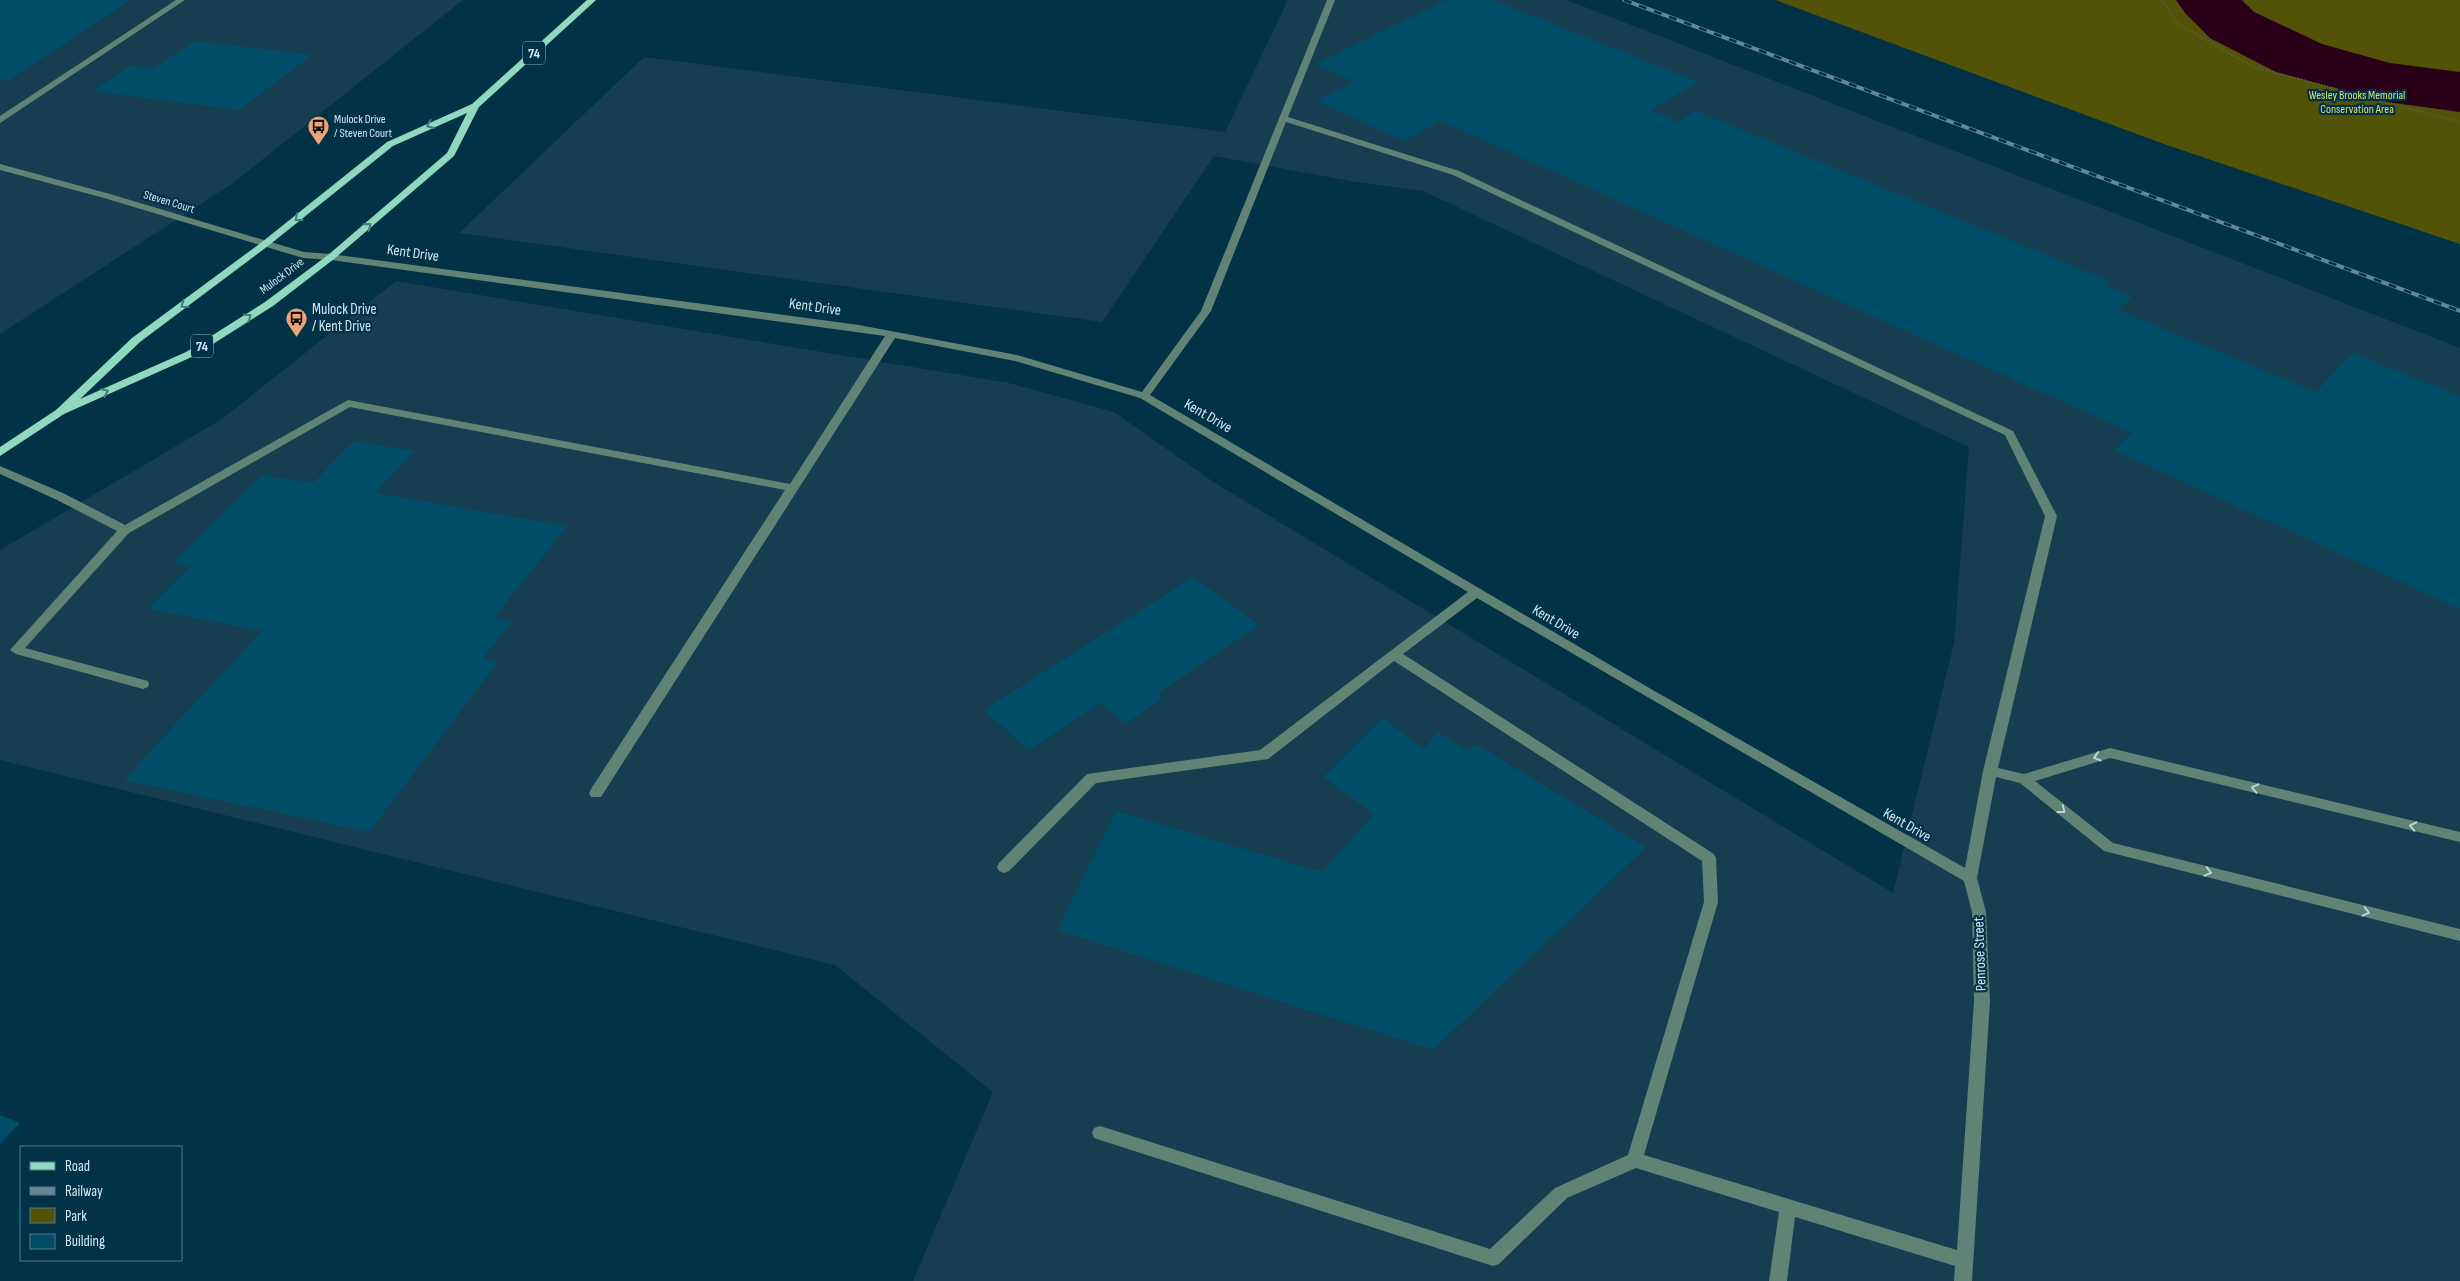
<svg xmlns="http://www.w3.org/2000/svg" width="2460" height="1281" font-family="'Sofia Sans Condensed',sans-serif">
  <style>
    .built { fill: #163e50 }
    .green { fill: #535308 }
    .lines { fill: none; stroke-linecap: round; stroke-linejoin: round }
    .river { fill: #290018; fill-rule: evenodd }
    .building { fill: #004d67 }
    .path { stroke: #537989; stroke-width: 2.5; stroke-dasharray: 0.5 2.5; stroke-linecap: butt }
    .minor { fill: #608376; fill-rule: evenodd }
    .major { fill: #8fd9bf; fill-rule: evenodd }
    .rail-casing { stroke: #638797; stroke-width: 4 }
    .rail { stroke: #023245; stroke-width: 2.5; stroke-dasharray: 8; stroke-linecap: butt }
    .oneway { stroke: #417d7c }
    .oneway2 { stroke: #bad4db }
    .labels { text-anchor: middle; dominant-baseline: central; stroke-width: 4.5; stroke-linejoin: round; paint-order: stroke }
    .far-park-label { font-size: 12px; fill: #dcde75; stroke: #023245 }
    .far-poi-label { font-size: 12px; fill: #d1e8f4; stroke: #023245; text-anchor: start }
    .far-street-label { font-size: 12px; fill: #d1e8f4; stroke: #023245 }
    .shield { fill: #023245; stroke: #93b1c0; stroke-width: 1 }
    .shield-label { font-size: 14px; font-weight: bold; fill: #d1e8f4 }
    .street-label { font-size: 15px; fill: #d1e8f4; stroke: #023245 }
    .poi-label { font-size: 15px; fill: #d1e8f4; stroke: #023245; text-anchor: start }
  </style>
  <rect width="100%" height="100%" fill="#023245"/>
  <path class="built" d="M 0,0 L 463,0 L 233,183 L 0,334 Z
    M 1288,0 L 1567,0 L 2460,348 L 2460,1281 L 913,1281 L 993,1092 L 835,965 L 0,760 L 0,550 L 222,419 L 396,281 L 1009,383 L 1114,412 L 1215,483 L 1893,893 L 1954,643 L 1969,447 L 1423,191 L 1356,182 L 1214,156 L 1102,322 L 459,233 L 644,57 L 1225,132 Z"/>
  <path class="green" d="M 1775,0 L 2460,0 L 2460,244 L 2164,144 Z"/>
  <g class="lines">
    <path class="river" d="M 2176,0 L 2242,0 L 2254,12 L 2322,44 L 2390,63 L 2460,72 L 2460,112 L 2387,102 L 2276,72 L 2210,38 L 2185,13 Z"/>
  </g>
  <path class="building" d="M 0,0 L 130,0 L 9,80 L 0,79 Z
    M 1446,0 L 1493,0 L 1699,82 L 1650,110 L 1678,122 L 1696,111 L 2110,281 L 2105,286 L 2132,297 L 2118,310 L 2316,392 L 2353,353 L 2460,396 L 2460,609 L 2114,450 L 2132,433 L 1441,121 L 1404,141 L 1316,101 L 1354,82 L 1315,64 Z
    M 195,41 L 312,55 L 239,110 L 94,91 L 130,66 L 153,69 Z
    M 354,441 L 414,451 L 375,493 L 567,526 L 494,618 L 512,622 L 482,659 L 498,662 L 369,832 L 124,780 L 262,631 L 148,609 L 191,566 L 173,563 L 262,475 L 313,483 Z
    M 1193,577 L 1259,625 L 1157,694 L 1163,698 L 1125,724 L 1101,703 L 1029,750 L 984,710 Z
    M 1383,718 L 1424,750 L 1437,732 L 1466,750 L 1477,745 L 1646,847 L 1433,1050 L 1057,930 L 1116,811 L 1322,872 L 1374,814 L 1323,777 Z
    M 0,1115 L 20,1123 L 0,1144 Z"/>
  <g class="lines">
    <path class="path" d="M 2162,0 L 2178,24 L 2254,67 L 2460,122"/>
    <path class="minor" d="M 176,0 L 185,0 L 0,123 L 0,116 Z
      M 1327,0 L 1335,0 L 1288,117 L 1459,171 L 2013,431 L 2057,516 L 1998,768 L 2024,774 L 2110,748 L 2460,832 L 2460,842 L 2110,758 L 2035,781 L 2113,843 L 2460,929 L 2460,941 L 2104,851 L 2020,783 L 1996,777 L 1977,878 L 1986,912 L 1990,1001 L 1972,1281 L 1954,1281 L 1955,1266 L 1795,1217 L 1787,1281 L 1769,1281 L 1779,1212 L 1636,1168 L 1567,1198 L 1499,1264 L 1493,1266 L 1100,1140 L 1094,1138 L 1092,1133 L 1094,1128 L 1100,1126 L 1490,1249 L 1555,1188 L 1628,1155 L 1704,902 L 1702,861 L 1394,661 L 1268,759 L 1096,783 L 1009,871 L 1004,873 L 999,871 L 997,867 L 999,863 L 1087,774 L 1260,750 L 1468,592 L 1140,398 L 1015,361 L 895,338 L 601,797 L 591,797 L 589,793 L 591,789 L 785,490 L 350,407 L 129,533 L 25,648 L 148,681 L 149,684 L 148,687 L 143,689 L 16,654 L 10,650 L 117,531 L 57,500 L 0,474 L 0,466 L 65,494 L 125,525 L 348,400 L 790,484 L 885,336 L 331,260 L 303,258 L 104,198 L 0,170 L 0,164 L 110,194 L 304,252 L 331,254 L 859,325 L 1017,355 L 1142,392 L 1201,311 ZM 1286,122 L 1453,175 L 2005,435 L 2045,516 L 1983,771 L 1965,868 L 1651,689 L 1150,395 L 1211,311 ZM 1477,598 L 1964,881 L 1972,912 L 1974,1001 L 1957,1250 L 1644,1155 L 1718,902 L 1716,858 L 1714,854 L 1403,654 Z"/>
    <path class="major" d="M 587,0 L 596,0 L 479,107 L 454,156 L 334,259 L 273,306 L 194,356 L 64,414 L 0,456 L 0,447 L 56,410 L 132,338 L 262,242 L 387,142 L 472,104 ZM 467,113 L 447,153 L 328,255 L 265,302 L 186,352 L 80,399 L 140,342 L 268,246 L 393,146 Z"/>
    <defs>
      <path id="rail" d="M 1624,0 L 2460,311"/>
    </defs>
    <use href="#rail" class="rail-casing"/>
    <use href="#rail" class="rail"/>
  </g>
  <defs><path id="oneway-chevron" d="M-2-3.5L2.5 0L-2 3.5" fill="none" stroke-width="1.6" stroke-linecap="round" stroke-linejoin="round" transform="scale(1.25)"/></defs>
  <g class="oneway">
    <use href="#oneway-chevron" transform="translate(430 125) rotate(156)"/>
    <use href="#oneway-chevron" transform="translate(298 218) rotate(142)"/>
    <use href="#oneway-chevron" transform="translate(368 226) rotate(-40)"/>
    <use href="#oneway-chevron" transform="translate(184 305) rotate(144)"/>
    <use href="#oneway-chevron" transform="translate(248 317) rotate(-32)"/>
    <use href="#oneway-chevron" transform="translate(105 392) rotate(-24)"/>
  </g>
  <g class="oneway2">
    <use href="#oneway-chevron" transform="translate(2097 757) rotate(163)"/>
    <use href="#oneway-chevron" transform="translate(2255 788) rotate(-167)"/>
    <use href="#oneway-chevron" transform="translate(2062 810) rotate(38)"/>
    <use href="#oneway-chevron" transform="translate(2413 826) rotate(-167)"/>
    <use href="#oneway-chevron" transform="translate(2208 872) rotate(14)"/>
    <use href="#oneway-chevron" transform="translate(2366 912) rotate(14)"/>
  </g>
  <defs>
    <symbol id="bus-pin" viewBox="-11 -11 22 30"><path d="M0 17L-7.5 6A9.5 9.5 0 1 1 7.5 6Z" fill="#efa378" stroke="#023245"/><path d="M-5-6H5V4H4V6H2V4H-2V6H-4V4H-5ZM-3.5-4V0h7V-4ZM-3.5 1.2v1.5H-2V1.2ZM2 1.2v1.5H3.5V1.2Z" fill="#111"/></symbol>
  </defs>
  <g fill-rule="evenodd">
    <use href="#bus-pin" x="306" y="114" width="25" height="34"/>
    <use href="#bus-pin" x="284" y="306" width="25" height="34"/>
  </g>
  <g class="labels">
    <g class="far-park-label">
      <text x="2357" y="95">Wesley Brooks Memorial<tspan x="2357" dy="14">Conservation Area</tspan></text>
    </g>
    <g class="far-poi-label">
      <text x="334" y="119">Mulock Drive<tspan x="334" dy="14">/ Steven Court</tspan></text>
    </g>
    <g class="far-street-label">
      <text transform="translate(169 202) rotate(17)">Steven Court</text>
      <text transform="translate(282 276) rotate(-37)">Mulock Drive</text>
    </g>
    <g class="shield">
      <rect x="523" y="41.5" width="22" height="23" rx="4"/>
      <rect x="191" y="334.5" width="22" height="23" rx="4"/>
    </g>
    <g class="shield-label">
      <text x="534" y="53">74</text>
      <text x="202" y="346">74</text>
    </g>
    <g class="street-label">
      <text transform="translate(413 253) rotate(8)">Kent Drive</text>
      <text transform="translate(815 307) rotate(8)">Kent Drive</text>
      <text transform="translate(1208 416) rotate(30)">Kent Drive</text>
      <text transform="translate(1556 622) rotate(31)">Kent Drive</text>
      <text transform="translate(1907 825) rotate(30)">Kent Drive</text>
      <text transform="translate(1980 954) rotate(-92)">Penrose Street</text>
    </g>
    <g class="poi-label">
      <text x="312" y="309">Mulock Drive<tspan x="312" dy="17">/ Kent Drive</tspan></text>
    </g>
  </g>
  <rect x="20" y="1146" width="162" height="115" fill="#023245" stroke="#557b8b"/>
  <rect x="30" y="1162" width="25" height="8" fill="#8fd9bf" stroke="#557b8b"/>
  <text x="65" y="1171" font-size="15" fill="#d1e8f4">Road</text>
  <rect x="30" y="1187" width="25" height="8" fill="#638797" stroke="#557b8b"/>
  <text x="65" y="1196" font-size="15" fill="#d1e8f4">Railway</text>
  <rect x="30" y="1208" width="25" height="15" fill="#535308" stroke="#557b8b"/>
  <text x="65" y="1221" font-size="15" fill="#d1e8f4">Park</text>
  <rect x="30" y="1234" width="25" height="15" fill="#004d67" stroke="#557b8b"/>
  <text x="65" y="1246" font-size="15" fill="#d1e8f4">Building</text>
</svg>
